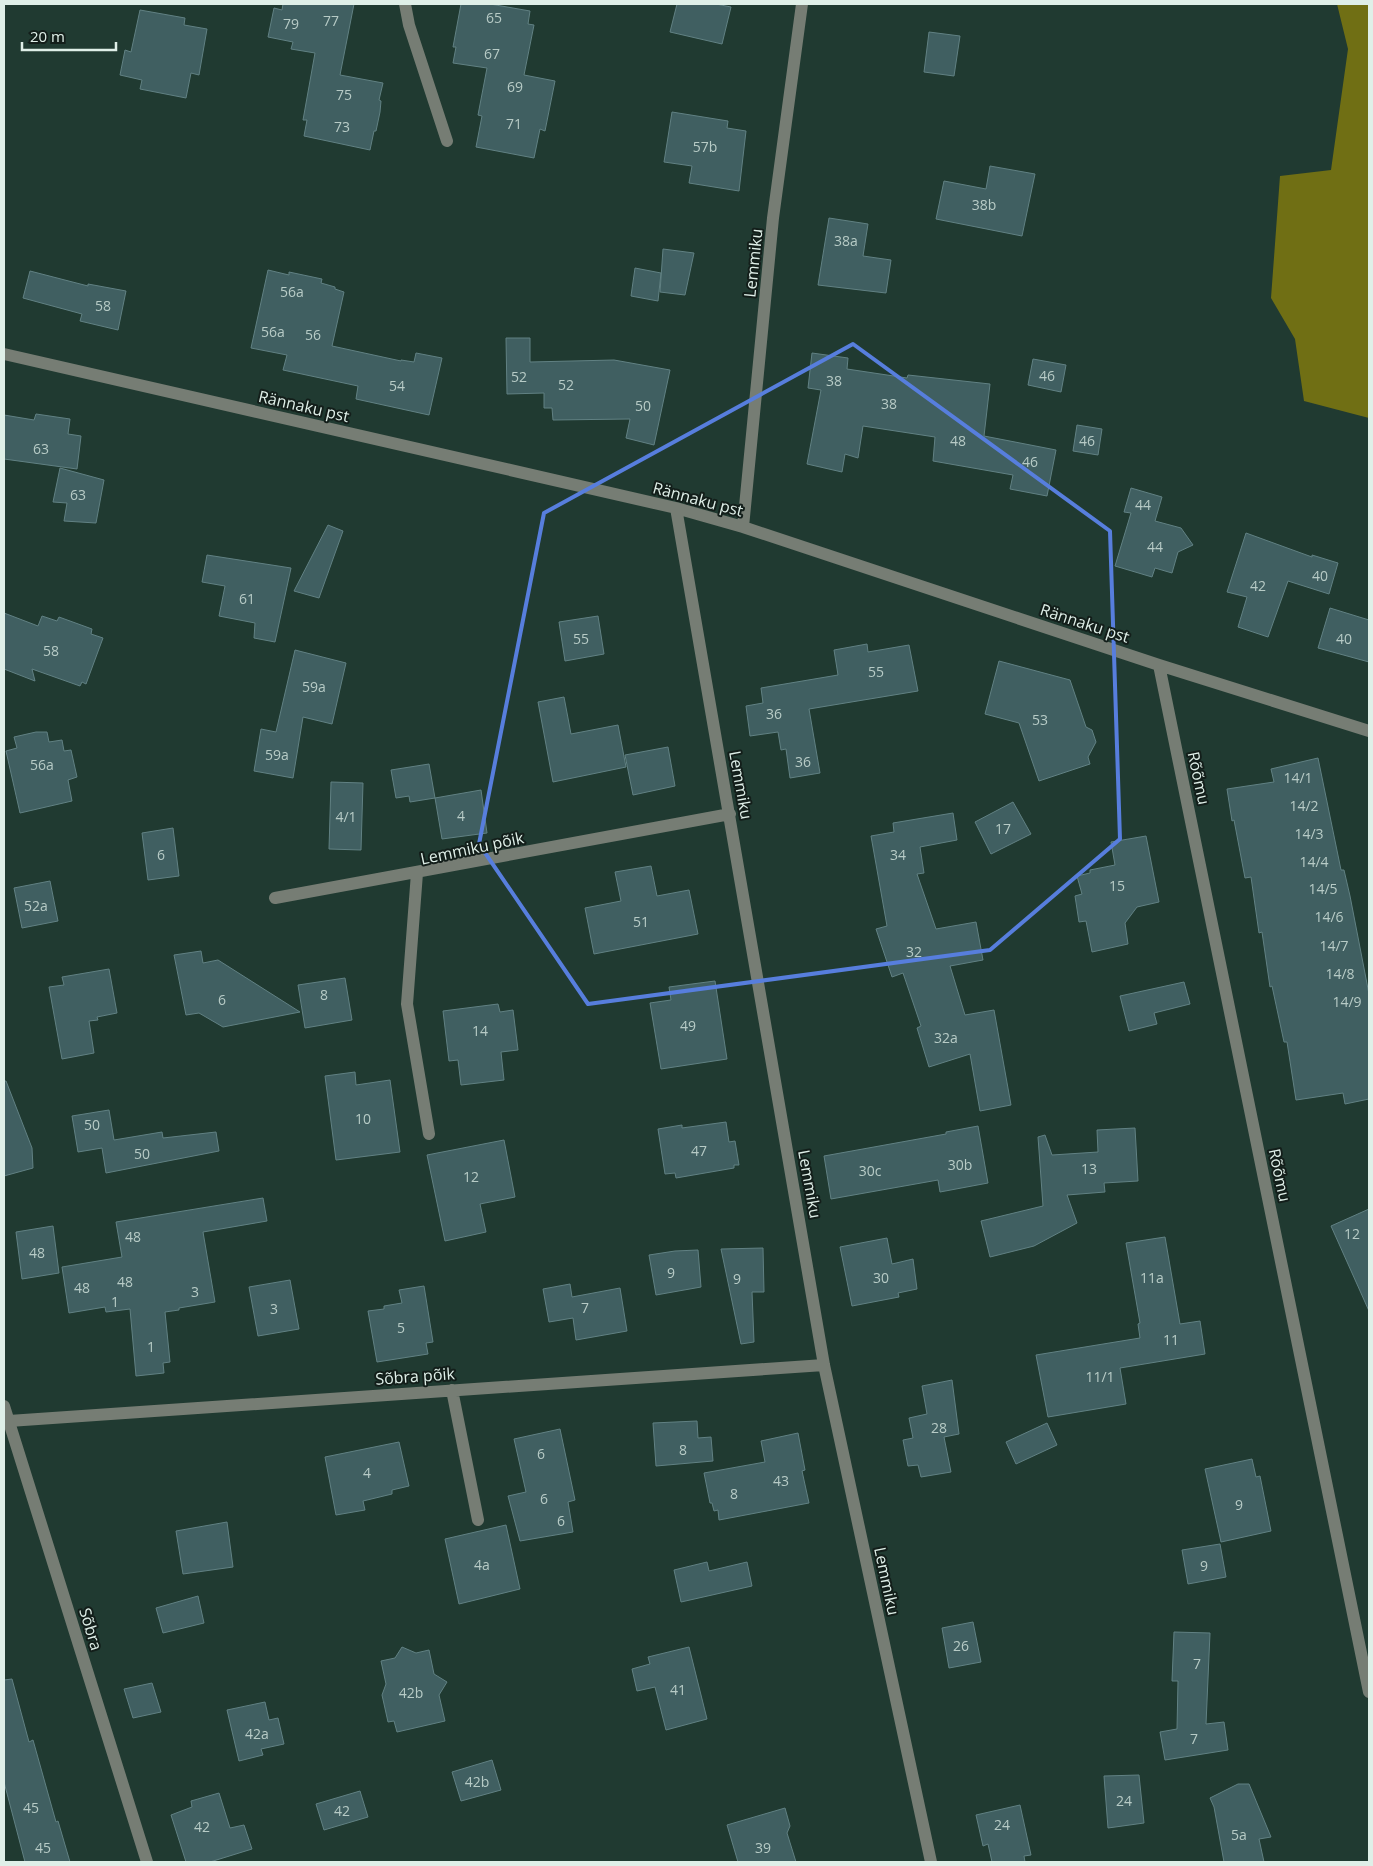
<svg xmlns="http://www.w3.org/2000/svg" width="1373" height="1866" font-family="'Open Sans',sans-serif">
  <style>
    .forest { fill: #706f14 }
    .building { fill: #405f61; stroke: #618183 }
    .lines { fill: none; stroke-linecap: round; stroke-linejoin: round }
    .minor { stroke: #767d74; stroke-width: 12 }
    .marked { fill: none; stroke: #577edd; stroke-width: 4; stroke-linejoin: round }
    .labels { text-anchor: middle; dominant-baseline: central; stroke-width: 4; stroke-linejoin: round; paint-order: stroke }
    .number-label { font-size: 14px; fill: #b7cbc6 }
    .street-label { font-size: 16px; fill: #dfefe8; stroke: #131e1a }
  </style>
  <rect width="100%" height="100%" fill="#203a31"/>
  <path class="forest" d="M 1337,4 L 1369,4 L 1369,418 L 1304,401 L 1295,339 L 1271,298 L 1280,176 L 1331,170 L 1348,49 Z"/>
  <path class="building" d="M 283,4 L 354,4 L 340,75 L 383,83 L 379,100 L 381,101 L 380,112 L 376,131 L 374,131 L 370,150 L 304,136 L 307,120 L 303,120 L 315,53 L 291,49 L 293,42 L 268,37 L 274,8 L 282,10 Z
    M 461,4 L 490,4 L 530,11 L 528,24 L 534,25 L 524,75 L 555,81 L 545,131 L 540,129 L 534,158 L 476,147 L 482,116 L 478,115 L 487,68 L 453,63 L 456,47 L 453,47 Z
    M 677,4 L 716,4 L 731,7 L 722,44 L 670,32 Z
    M 140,10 L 185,18 L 184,25 L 207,29 L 199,75 L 191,73 L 186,98 L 140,89 L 142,80 L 120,75 L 125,50 L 131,52 Z
    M 929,32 L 960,36 L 954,76 L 924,72 Z
    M 672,112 L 728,121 L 727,128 L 746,131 L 739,191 L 689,183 L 692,166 L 664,162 Z
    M 990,166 L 1035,174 L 1022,236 L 936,219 L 944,181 L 986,189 Z
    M 829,218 L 868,224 L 863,256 L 891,260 L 886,293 L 818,285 Z
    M 663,249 L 694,253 L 685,295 L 660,292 Z
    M 635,268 L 661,273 L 658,301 L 631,296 Z
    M 268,270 L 289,275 L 289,272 L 322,279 L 321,283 L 335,287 L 335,289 L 344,292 L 332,346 L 401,361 L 401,360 L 414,362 L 416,353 L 442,358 L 429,415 L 356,399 L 358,386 L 283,370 L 287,355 L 251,348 Z
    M 30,271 L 88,286 L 88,284 L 126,291 L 118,330 L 80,321 L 82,314 L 23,298 Z
    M 506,338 L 530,338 L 530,362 L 614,360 L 670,370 L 654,445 L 626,438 L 630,419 L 553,420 L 552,408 L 544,408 L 544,393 L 507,394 Z
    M 812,353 L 848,358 L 847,369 L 907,378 L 908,375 L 990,384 L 984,436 L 1056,450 L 1047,496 L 1010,489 L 1013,475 L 933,461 L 935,437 L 863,426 L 858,458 L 845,454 L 842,472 L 807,464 L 821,390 L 808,388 Z
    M 1033,359 L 1066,365 L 1061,392 L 1028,385 Z
    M 36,414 L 70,419 L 68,434 L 81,436 L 77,469 L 4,459 L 4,415 L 34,420 Z
    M 1077,425 L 1102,429 L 1098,455 L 1073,451 Z
    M 60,468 L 104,480 L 96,523 L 64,521 L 67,503 L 53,502 Z
    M 1131,488 L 1162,497 L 1155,521 L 1181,528 L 1193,545 L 1178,552 L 1172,573 L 1155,568 L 1152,577 L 1115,566 L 1131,513 L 1124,512 Z
    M 328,525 L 343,531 L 319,598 L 294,591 Z
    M 1246,533 L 1312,557 L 1312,555 L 1338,563 L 1329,594 L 1288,581 L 1268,637 L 1238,627 L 1247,597 L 1227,592 Z
    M 207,555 L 291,568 L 275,642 L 254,638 L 255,623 L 219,616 L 225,586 L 202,582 Z
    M 1330,608 L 1369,620 L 1369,662 L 1318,648 Z
    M 4,613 L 38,626 L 42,616 L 57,621 L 59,617 L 92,629 L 91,634 L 103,638 L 86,684 L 82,682 L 80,686 L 32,669 L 35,681 L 4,669 Z
    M 598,616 L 604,654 L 565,661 L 559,622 Z
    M 867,644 L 868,652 L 909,645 L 918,691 L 809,709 L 820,773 L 790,778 L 786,749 L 781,750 L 778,732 L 750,736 L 746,706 L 763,703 L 761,688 L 838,675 L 834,650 Z
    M 295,650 L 346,663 L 332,724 L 303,717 L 293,778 L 254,771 L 261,729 L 276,732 Z
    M 999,661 L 1070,680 L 1086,727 L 1092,730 L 1096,742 L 1088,757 L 1090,764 L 1039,781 L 1019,723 L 985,714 Z
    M 564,697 L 571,734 L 618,725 L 626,767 L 553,782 L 538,702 Z
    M 36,732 L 47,732 L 49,742 L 62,740 L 64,751 L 71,750 L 77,777 L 68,780 L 72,801 L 20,813 L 6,751 L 17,748 L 14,737 Z
    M 668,747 L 675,786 L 633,795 L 625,755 Z
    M 1318,758 L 1341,870 L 1344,870 L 1350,896 L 1369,994 L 1369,1099 L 1345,1104 L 1343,1093 L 1296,1100 L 1287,1042 L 1284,1042 L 1272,986 L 1270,987 L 1262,932 L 1259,933 L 1251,877 L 1245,878 L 1234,820 L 1232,821 L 1227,789 L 1274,782 L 1271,769 Z
    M 429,764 L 435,798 L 410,802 L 409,796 L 396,798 L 391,770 Z
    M 331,782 L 363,783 L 361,850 L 329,849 Z
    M 481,790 L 487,833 L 442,839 L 435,798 Z
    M 1013,802 L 1031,834 L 991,854 L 975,822 Z
    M 953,813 L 957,840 L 920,847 L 924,873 L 917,874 L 936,929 L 976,922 L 983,960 L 950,966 L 965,1015 L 994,1010 L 1011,1105 L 980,1111 L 970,1054 L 929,1067 L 917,1028 L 921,1026 L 903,973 L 892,977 L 876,929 L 887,926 L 871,836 L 894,832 L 893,823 Z
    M 173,828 L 179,876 L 148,880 L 142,833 Z
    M 1146,836 L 1159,902 L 1137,907 L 1125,923 L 1128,944 L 1092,952 L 1086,921 L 1079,922 L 1075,896 L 1082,894 L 1077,876 L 1090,873 L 1090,870 L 1115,865 L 1111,842 Z
    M 651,866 L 657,896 L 689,890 L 698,934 L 594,954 L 585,908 L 621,901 L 615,872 Z
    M 50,881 L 58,921 L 22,928 L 14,888 Z
    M 201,951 L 203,963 L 218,960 L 300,1012 L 223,1027 L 199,1013 L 186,1015 L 174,955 Z
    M 109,969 L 117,1013 L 97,1017 L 98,1020 L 89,1021 L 94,1053 L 62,1059 L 49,987 L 64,985 L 62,977 Z
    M 345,978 L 352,1020 L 305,1028 L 298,985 Z
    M 715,981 L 727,1059 L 661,1069 L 650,1003 L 671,1000 L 669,987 Z
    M 1184,982 L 1190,1004 L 1154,1013 L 1157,1024 L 1129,1031 L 1120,996 Z
    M 498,1004 L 500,1012 L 513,1010 L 518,1050 L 501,1052 L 504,1080 L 461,1085 L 458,1060 L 449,1061 L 443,1011 Z
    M 355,1072 L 356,1085 L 390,1080 L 400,1152 L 336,1160 L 325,1076 Z
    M 4,1081 L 6,1081 L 32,1148 L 33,1168 L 4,1176 Z
    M 109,1110 L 114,1140 L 162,1132 L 163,1138 L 216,1132 L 219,1151 L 106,1173 L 102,1148 L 78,1152 L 72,1116 Z
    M 726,1122 L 729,1142 L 735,1141 L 739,1165 L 734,1165 L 734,1168 L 676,1178 L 675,1173 L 665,1174 L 658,1129 L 682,1125 L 682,1128 Z
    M 978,1126 L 988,1183 L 940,1192 L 938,1180 L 831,1199 L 824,1156 L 946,1134 L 946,1132 Z
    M 1135,1128 L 1138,1181 L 1104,1183 L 1105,1192 L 1067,1195 L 1077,1223 L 1034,1246 L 990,1257 L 981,1221 L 1043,1206 L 1038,1137 L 1045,1135 L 1052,1155 L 1098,1152 L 1097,1130 Z
    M 504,1140 L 515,1197 L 480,1204 L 486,1232 L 445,1241 L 427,1155 Z
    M 263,1198 L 267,1221 L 203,1232 L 215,1302 L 179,1308 L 179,1310 L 165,1312 L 170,1362 L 163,1363 L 164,1373 L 136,1376 L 130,1309 L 106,1312 L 105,1307 L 69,1313 L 62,1267 L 122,1257 L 116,1222 Z
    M 1369,1209 L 1369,1311 L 1331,1226 Z
    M 53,1226 L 59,1273 L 22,1279 L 16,1232 Z
    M 1165,1237 L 1180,1324 L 1200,1321 L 1205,1354 L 1120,1368 L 1126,1404 L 1048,1417 L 1036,1355 L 1140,1338 L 1138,1324 L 1140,1323 L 1126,1243 Z
    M 887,1238 L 892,1264 L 913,1259 L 917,1289 L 898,1293 L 899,1297 L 852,1306 L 840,1247 Z
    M 763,1248 L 764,1292 L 752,1292 L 754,1342 L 741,1344 L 721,1249 Z
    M 698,1250 L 701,1287 L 656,1295 L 649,1255 L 675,1251 Z
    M 290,1280 L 299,1329 L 258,1336 L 249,1287 Z
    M 570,1284 L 572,1297 L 620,1288 L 627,1331 L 576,1340 L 573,1318 L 549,1322 L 543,1289 Z
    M 424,1286 L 433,1342 L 426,1343 L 428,1354 L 377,1362 L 368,1311 L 384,1309 L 384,1306 L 402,1303 L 399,1290 Z
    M 952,1380 L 959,1434 L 944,1437 L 951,1472 L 921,1477 L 918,1465 L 908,1466 L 903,1440 L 913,1438 L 909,1418 L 927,1414 L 922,1386 Z
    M 697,1421 L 698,1438 L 711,1437 L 713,1461 L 656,1466 L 653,1423 Z
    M 1047,1423 L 1057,1445 L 1016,1464 L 1006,1442 Z
    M 560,1429 L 575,1500 L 568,1502 L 573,1532 L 520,1541 L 508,1496 L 526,1492 L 514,1439 Z
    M 798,1433 L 805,1470 L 802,1471 L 809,1503 L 719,1520 L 718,1510 L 714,1511 L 712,1503 L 710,1503 L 704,1473 L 765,1462 L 761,1441 Z
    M 399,1442 L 409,1486 L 392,1490 L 392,1494 L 363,1501 L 365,1510 L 336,1515 L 325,1457 Z
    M 1252,1459 L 1256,1477 L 1260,1476 L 1271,1531 L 1221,1542 L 1205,1469 Z
    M 227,1522 L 233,1567 L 183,1574 L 176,1531 Z
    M 506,1525 L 520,1589 L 459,1604 L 445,1539 Z
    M 1220,1544 L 1226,1577 L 1188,1584 L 1182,1550 Z
    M 707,1562 L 709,1571 L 747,1562 L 752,1586 L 681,1602 L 674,1570 Z
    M 198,1596 L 204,1623 L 163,1633 L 156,1608 Z
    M 973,1622 L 981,1662 L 949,1668 L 942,1628 Z
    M 1174,1632 L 1210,1633 L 1206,1724 L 1224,1722 L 1228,1750 L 1165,1760 L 1160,1732 L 1177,1729 L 1178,1681 L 1172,1681 Z
    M 402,1647 L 416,1653 L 429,1650 L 434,1674 L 447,1682 L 439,1695 L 445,1721 L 397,1732 L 394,1721 L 388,1722 L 382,1695 L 386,1684 L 381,1661 L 395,1658 Z
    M 689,1647 L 707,1719 L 666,1730 L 655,1687 L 637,1691 L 632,1669 L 650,1664 L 648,1657 Z
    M 12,1679 L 29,1742 L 33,1740 L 56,1822 L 58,1821 L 70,1862 L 25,1862 L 4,1782 L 4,1680 Z
    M 152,1683 L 161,1712 L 133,1718 L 124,1689 Z
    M 265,1702 L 269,1720 L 278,1718 L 284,1744 L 261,1749 L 263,1755 L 239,1761 L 227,1710 Z
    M 492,1760 L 501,1790 L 461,1801 L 452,1772 Z
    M 1139,1775 L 1144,1823 L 1108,1828 L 1104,1776 Z
    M 1238,1784 L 1249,1784 L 1271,1837 L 1259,1839 L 1264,1862 L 1224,1862 L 1214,1807 L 1210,1798 Z
    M 360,1791 L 368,1817 L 324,1830 L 316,1804 Z
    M 219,1793 L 230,1828 L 244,1825 L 252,1849 L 210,1862 L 186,1862 L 171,1815 L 192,1807 L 191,1801 Z
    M 1020,1805 L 1031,1855 L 1024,1856 L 1025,1862 L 992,1862 L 988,1844 L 983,1846 L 976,1815 Z
    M 785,1808 L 790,1826 L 787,1833 L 796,1862 L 738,1862 L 727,1825 Z"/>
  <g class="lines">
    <path class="minor" d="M 405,4 L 409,25 L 447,141
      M 4,354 L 676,508 L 743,527 L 1159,665 L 1369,731
      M 676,508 L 824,1365 L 931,1862
      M 743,527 L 773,218 L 802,4
      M 1159,665 L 1369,1692
      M 417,873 L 407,1004 L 429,1134
      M 275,898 L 730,814
      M 452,1390 L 478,1520
      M 4,1406 L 147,1862
      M 9,1421 L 824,1365"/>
  </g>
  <path class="marked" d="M 853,344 L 1110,531 L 1120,839 L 990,950 L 588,1004 L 479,844 L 544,513 Z"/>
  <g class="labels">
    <g class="number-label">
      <text x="494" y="17">65</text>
      <text x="331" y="20">77</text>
      <text x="291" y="23">79</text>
      <text x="492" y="53">67</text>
      <text x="515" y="86">69</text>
      <text x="344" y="94">75</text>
      <text x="514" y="123">71</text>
      <text x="342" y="126">73</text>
      <text x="705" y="146">57b</text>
      <text x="984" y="204">38b</text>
      <text x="846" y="240">38a</text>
      <text x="292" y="291">56a</text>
      <text x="103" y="305">58</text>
      <text x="273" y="331">56a</text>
      <text x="313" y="334">56</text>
      <text x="1047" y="375">46</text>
      <text x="519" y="376">52</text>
      <text x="834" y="380">38</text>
      <text x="566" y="384">52</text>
      <text x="397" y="385">54</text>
      <text x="889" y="403">38</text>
      <text x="643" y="405">50</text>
      <text x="958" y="440">48</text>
      <text x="1087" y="440">46</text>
      <text x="41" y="448">63</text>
      <text x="1030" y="461">46</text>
      <text x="78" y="494">63</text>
      <text x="1143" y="504">44</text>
      <text x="1155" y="546">44</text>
      <text x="1320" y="575">40</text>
      <text x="1258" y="585">42</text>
      <text x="247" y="598">61</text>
      <text x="581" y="638">55</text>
      <text x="1344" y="638">40</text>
      <text x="51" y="650">58</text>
      <text x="876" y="671">55</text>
      <text x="314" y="686">59a</text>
      <text x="774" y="713">36</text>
      <text x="1040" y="719">53</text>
      <text x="277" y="754">59a</text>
      <text x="803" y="761">36</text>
      <text x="42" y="764">56a</text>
      <text x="1298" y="777">14/1</text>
      <text x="1304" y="805">14/2</text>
      <text x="461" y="815">4</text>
      <text x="346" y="816">4/1</text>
      <text x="1003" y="828">17</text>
      <text x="1309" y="833">14/3</text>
      <text x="161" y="854">6</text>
      <text x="898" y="854">34</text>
      <text x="1314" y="861">14/4</text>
      <text x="1117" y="885">15</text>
      <text x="1323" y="888">14/5</text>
      <text x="36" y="905">52a</text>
      <text x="1329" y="916">14/6</text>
      <text x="641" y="921">51</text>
      <text x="1334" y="945">14/7</text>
      <text x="914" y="951">32</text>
      <text x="1340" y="973">14/8</text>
      <text x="324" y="994">8</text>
      <text x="222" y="999">6</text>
      <text x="1347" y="1001">14/9</text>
      <text x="688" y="1025">49</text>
      <text x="480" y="1030">14</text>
      <text x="946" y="1037">32a</text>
      <text x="363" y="1118">10</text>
      <text x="92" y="1124">50</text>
      <text x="699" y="1150">47</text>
      <text x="142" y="1153">50</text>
      <text x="960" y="1164">30b</text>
      <text x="1089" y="1168">13</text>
      <text x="870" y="1170">30c</text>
      <text x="471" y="1176">12</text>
      <text x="1352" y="1233">12</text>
      <text x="133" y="1236">48</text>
      <text x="37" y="1252">48</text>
      <text x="671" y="1272">9</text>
      <text x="881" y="1277">30</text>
      <text x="1152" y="1277">11a</text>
      <text x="737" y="1278">9</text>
      <text x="125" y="1281">48</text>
      <text x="82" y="1287">48</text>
      <text x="195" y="1291">3</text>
      <text x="115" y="1301">1</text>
      <text x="585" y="1307">7</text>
      <text x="274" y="1308">3</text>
      <text x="401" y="1327">5</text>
      <text x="1171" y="1339">11</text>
      <text x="151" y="1346">1</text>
      <text x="1100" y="1376">11/1</text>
      <text x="939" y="1427">28</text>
      <text x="683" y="1449">8</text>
      <text x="541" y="1453">6</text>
      <text x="367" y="1472">4</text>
      <text x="781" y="1480">43</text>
      <text x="734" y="1493">8</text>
      <text x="544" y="1498">6</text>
      <text x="1239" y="1504">9</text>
      <text x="561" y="1520">6</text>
      <text x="482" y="1564">4a</text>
      <text x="1204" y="1565">9</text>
      <text x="961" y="1645">26</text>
      <text x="1197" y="1663">7</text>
      <text x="678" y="1689">41</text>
      <text x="411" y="1692">42b</text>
      <text x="257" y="1733">42a</text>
      <text x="1194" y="1738">7</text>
      <text x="477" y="1781">42b</text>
      <text x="1124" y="1800">24</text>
      <text x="31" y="1807">45</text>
      <text x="342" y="1810">42</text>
      <text x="1002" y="1824">24</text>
      <text x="202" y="1826">42</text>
      <text x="1239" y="1834">5a</text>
      <text x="43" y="1847">45</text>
      <text x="763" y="1847">39</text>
    </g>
    <g class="street-label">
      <text transform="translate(753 263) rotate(-84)">Lemmiku</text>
      <text transform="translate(304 406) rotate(13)">Rännaku pst</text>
      <text transform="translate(698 499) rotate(15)">Rännaku pst</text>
      <text transform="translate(1085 623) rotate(18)">Rännaku pst</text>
      <text transform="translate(1199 778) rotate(78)">Rõõmu</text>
      <text transform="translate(741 785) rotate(80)">Lemmiku</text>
      <text transform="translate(472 848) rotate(-12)">Lemmiku põik</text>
      <text transform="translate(1280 1175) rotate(78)">Rõõmu</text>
      <text transform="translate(810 1184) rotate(80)">Lemmiku</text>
      <text transform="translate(415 1376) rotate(-4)">Sõbra põik</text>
      <text transform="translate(887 1581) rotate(78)">Lemmiku</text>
      <text transform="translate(91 1629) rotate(73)">Sõbra</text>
    </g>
  </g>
  <rect width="1373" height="1866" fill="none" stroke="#dfefe8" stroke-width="10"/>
  <path d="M22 42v8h94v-8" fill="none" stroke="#dfefe8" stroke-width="2.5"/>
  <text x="30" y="42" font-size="15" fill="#dfefe8" stroke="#131e1a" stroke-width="4" paint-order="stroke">20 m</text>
</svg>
